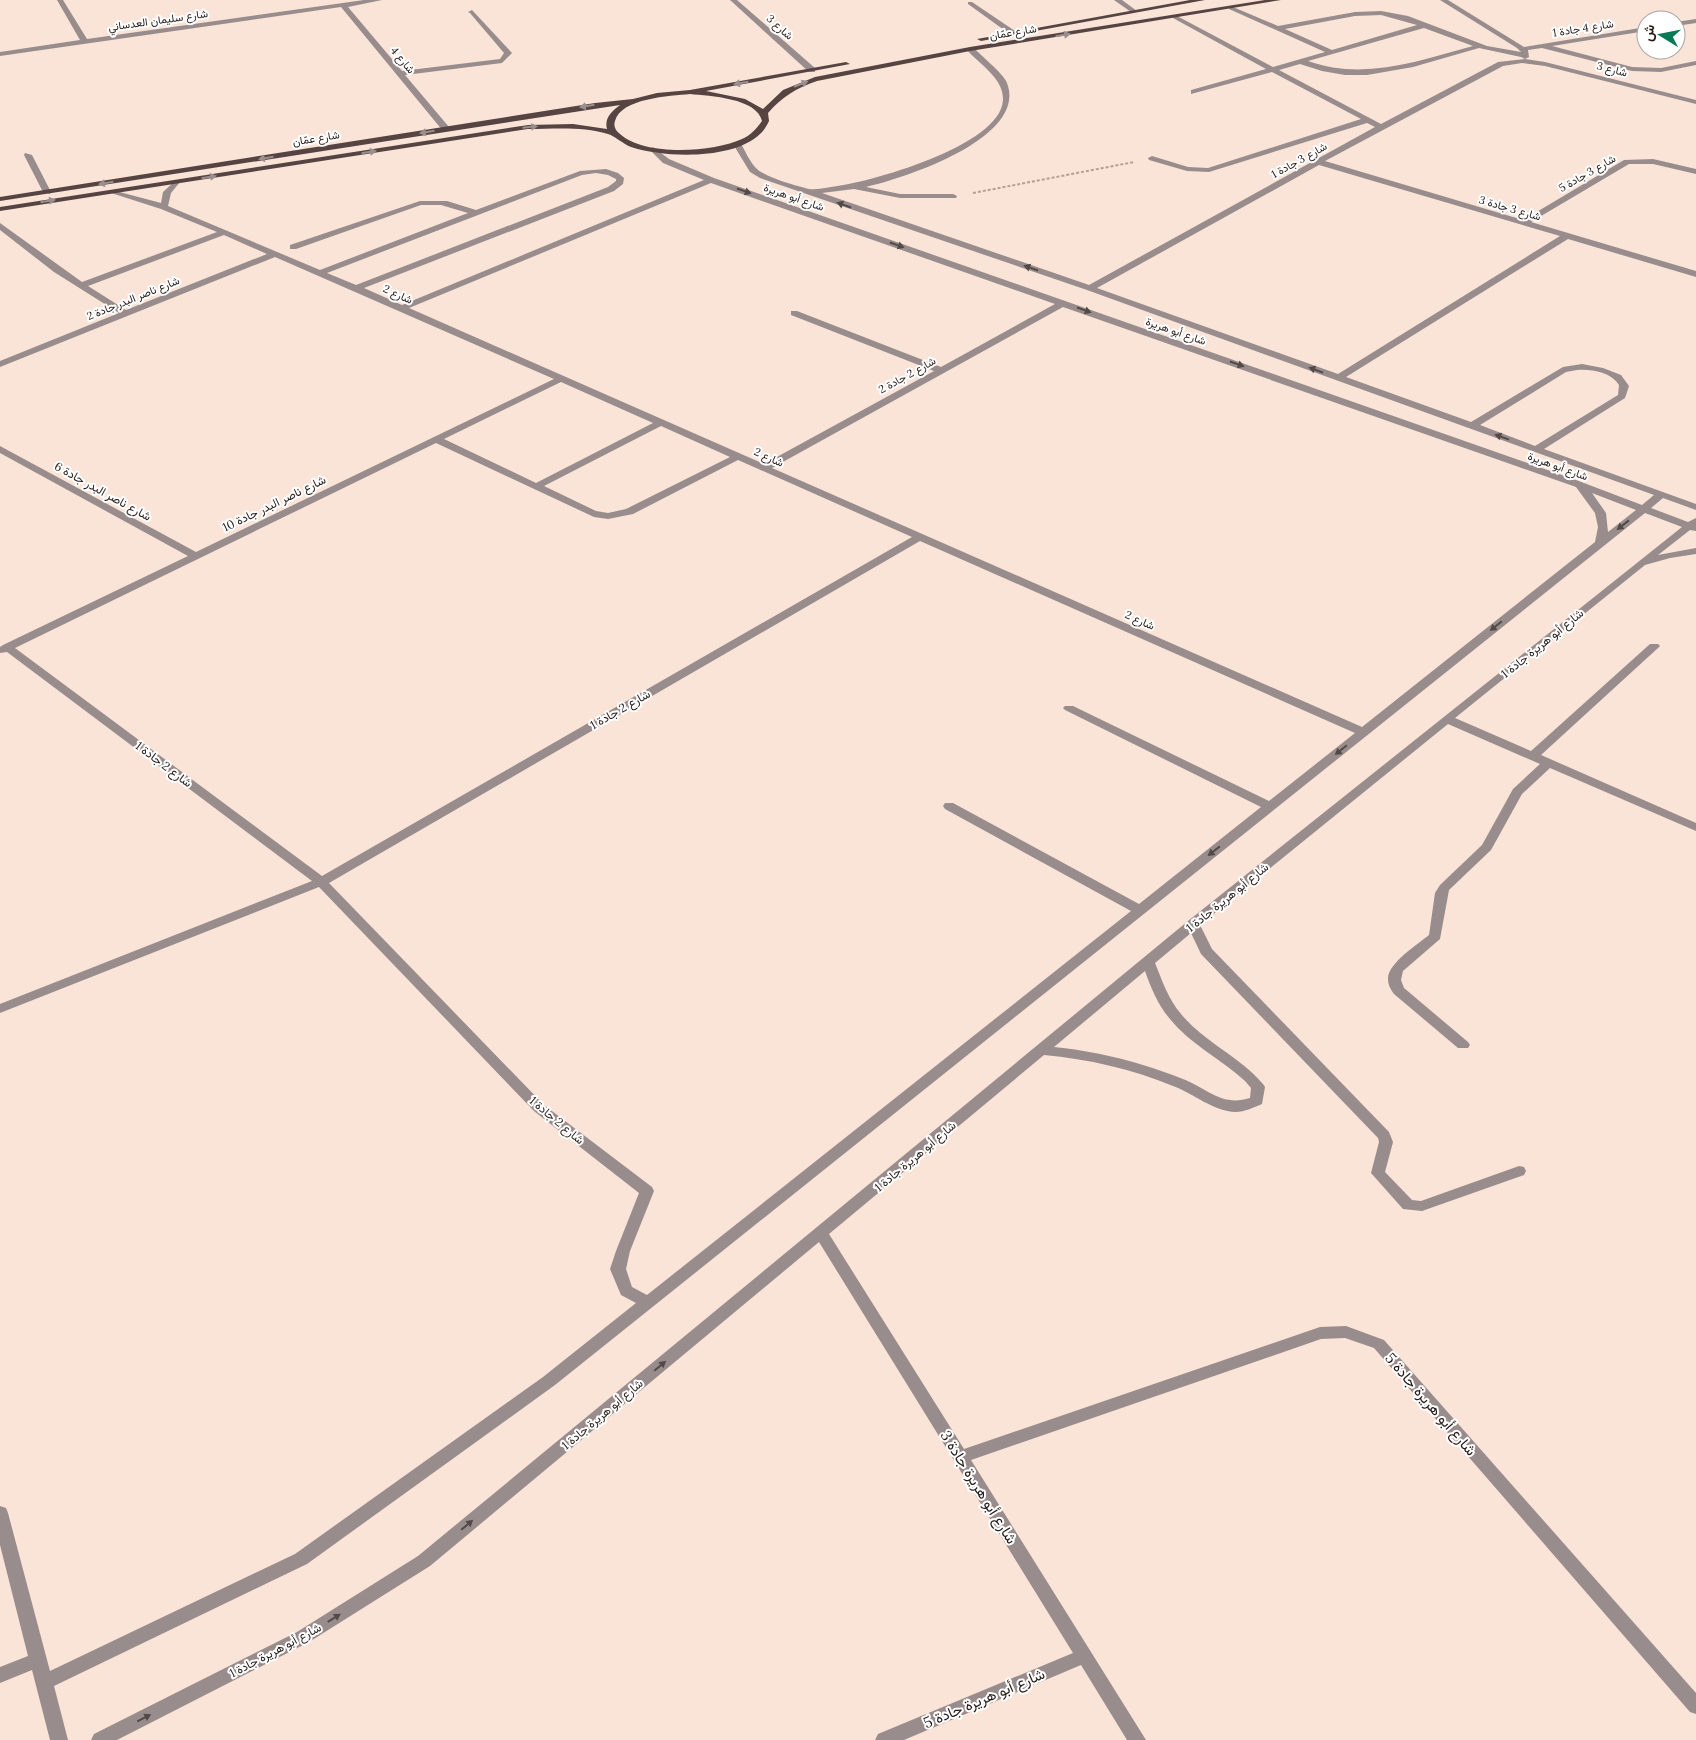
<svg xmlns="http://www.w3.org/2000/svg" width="1696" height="1740" font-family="Lora,Vazirmatn,serif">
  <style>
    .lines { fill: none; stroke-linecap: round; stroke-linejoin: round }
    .path { stroke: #b2a097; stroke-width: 2; stroke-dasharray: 3 2; stroke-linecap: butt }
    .minor { fill: #988d8c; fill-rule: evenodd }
    .major { fill: #564443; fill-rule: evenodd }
    .oneway { fill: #9a8f8e }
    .oneway2 { fill: #534946 }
    .labels { text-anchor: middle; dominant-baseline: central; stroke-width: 4; stroke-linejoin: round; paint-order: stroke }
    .far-street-label { font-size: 11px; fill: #251c18; stroke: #fff }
    .street-label { font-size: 12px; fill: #251c18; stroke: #fff }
    .near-street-label { font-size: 15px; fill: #251c18; stroke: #fff }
  </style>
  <rect width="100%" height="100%" fill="#fae3d7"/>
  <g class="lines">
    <path class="path" d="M 973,193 L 1134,162"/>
    <path class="minor" d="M 57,0 L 63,0 L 87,39 L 364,0 L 382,0 L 348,7 L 402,71 L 500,59 L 504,53 L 470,13 L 468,12 L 472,10 L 512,53 L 502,63 L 405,75 L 449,127 L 450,129 L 446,131 L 443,131 L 341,7 L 0,56 L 0,52 L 80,40 Z
      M 730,0 L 737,0 L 815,68 L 815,72 L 809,72 Z
      M 1114,0 L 1122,0 L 1137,11 L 1131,12 Z
      M 1440,0 L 1448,0 L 1524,47 L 1646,27 L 1646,31 L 1552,46 L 1632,67 L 1661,68 L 1696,61 L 1696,65 L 1661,72 L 1632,71 L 1542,48 L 1528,50 L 1529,57 L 1525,59 L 1545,62 L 1696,100 L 1696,104 L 1545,66 L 1522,63 L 1503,66 L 1325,161 L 1523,220 L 1624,160 L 1653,159 L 1696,169 L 1696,174 L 1653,164 L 1629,164 L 1531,222 L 1696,271 L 1696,277 L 1568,239 L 1346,377 L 1471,422 L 1563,367 L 1582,364 L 1603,368 L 1621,375 L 1629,386 L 1625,398 L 1544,449 L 1696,504 L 1696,510 L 1663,498 L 1651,508 L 1688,522 L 1696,518 L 1696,531 L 1690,530 L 1658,555 L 1696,548 L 1696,554 L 1670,558 L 1645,565 L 1455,718 L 1531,751 L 1650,644 L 1658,644 L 1660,646 L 1658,648 L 1541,755 L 1696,823 L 1696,831 L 1550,768 L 1522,794 L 1491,850 L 1449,890 L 1440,939 L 1403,971 L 1401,980 L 1404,988 L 1468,1042 L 1470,1045 L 1468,1048 L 1458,1048 L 1394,994 C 1391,990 1388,985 1388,979 C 1387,964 1418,944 1429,935 L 1435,893 L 1440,885 L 1482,845 L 1513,789 L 1540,764 L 1448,724 L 1200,925 L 1212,949 L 1389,1132 L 1393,1142 L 1385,1172 L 1412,1200 L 1421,1201 L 1519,1166 L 1524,1167 L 1526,1171 L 1524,1175 L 1422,1211 L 1403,1209 L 1371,1173 L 1379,1142 L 1378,1138 L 1201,954 L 1191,933 L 1155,963 C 1162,980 1168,999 1181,1014 C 1204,1042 1239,1056 1263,1084 L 1265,1087 L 1262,1104 C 1255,1107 1244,1112 1236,1112 C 1213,1111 1194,1094 1173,1086 C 1132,1069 1088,1059 1044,1055 L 829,1234 L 964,1449 L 1320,1327 L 1346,1326 L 1384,1340 L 1696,1693 L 1696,1714 L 1690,1712 L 1374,1348 L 1345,1338 L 1321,1339 L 971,1460 L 1146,1740 L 1127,1740 L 1081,1665 L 904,1740 L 875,1740 L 878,1734 L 1073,1653 L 819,1242 L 430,1566 L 309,1642 L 117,1740 L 91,1740 L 94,1734 L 297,1632 L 418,1556 L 1188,921 L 1682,527 L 1645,513 L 555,1385 L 307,1564 L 54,1686 L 68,1740 L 50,1740 L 32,1670 L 0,1683 L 0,1667 L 28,1656 L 0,1545 L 0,1506 L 6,1508 L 8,1513 L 50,1671 L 295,1554 L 543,1377 L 636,1303 L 621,1295 L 610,1269 L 616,1251 L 639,1193 L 534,1111 L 319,887 L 0,1013 L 0,1004 L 312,881 L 7,652 L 0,653 L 0,647 L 3,645 L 188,556 L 0,453 L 0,446 L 196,552 L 554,379 L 275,257 L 0,367 L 0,361 L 119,313 L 54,272 L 0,230 L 0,223 L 82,282 L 217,232 L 161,209 L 108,192 L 112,190 L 161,203 L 163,192 L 176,180 L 180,182 L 171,193 L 168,206 L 320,270 L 468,213 L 441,205 L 421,205 L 296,249 L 290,249 L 290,245 L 420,201 L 447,201 L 476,210 L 580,171 L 606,169 L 618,173 L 624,178 L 623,184 L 614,191 L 364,288 L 402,305 L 704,180 L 663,163 L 649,149 L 653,147 L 669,159 L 714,178 L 1576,480 L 1642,505 L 1654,495 L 1087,290 L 760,178 L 750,172 L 733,144 L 740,142 C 745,150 749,161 756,168 C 764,177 796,186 809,189 C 815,190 824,188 831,187 C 868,183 1001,146 1003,100 C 1004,78 979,64 966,49 L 973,47 C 981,56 1003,73 1007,83 C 1028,138 905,178 866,187 L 900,194 L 953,194 L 957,196 L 956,198 L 900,198 L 854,189 L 822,193 L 1089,285 L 1375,127 L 1367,123 L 1209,172 L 1187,171 L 1149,160 L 1148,158 L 1152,156 L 1188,167 L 1208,168 L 1361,119 L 1272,72 L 1191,94 L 1191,90 L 1266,69 L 1173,18 L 1173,16 L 1177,16 L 1273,67 L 1325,52 L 1229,9 L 1229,7 L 1233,7 L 1278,26 L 1355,12 L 1381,11 L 1408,16 L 1487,46 L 1521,52 L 1517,48 ZM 1381,15 L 1417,25 L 1332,50 L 1285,29 L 1355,16 ZM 1424,28 L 1473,46 C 1418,61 1363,81 1308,61 ZM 1479,48 L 1521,57 L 1525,59 L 1498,62 L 1381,124 L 1279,70 L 1300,64 L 1322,71 L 1345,75 L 1367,75 L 1413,67 ZM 1319,165 L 1560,236 L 1338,374 L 1097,288 ZM 596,173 L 608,175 L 616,179 L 616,181 L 608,187 L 356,285 L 327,273 L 582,175 ZM 711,183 L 1055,304 L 941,367 L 797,311 L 791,311 L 791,315 L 934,371 L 764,464 L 409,308 ZM 224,235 L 267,254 L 126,310 L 88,286 ZM 1063,307 L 1576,487 L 1595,513 L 1598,527 L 1595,542 L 1362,727 L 772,468 ZM 1577,370 C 1591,369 1611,372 1619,385 L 1618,395 L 1535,446 L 1480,425 L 1566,372 ZM 561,382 L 653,423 L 536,483 L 444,439 ZM 661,426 L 730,457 L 626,509 L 608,513 L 596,511 L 544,486 ZM 436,443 L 594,517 L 608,519 L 633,514 L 738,460 L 912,537 L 322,876 L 15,648 ZM 1592,493 L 1636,510 L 1608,532 L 1606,513 ZM 920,541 L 1355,733 L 1269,801 L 1073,706 L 1065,706 L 1063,708 L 1065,710 L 1261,807 L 1139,904 L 953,803 L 945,803 L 943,806 L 945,809 L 1131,911 L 647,1295 L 632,1287 L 626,1269 L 630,1251 L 654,1191 L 652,1187 L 544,1105 L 329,883 ZM 1145,971 C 1151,988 1158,1005 1170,1019 C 1190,1044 1221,1059 1245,1081 L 1251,1088 L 1250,1098 C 1222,1107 1208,1089 1183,1079 C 1170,1074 1157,1069 1143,1065 C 1114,1056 1084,1050 1054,1047 Z
      M 968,2 L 972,2 L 1018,33 L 1011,35 L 968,4 Z
      M 1696,19 L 1696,23 L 1676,26 L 1676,22 Z
      M 25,153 L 32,155 L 51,192 L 50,194 L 43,192 L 24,155 Z"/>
    <path class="major" d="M 1190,0 L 1205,0 L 981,41 L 977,39 Z
      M 1265,0 L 1281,0 L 970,51 L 817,81 C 796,88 782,97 768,113 L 769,121 C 767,125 764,131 760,134 C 733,160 665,158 631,147 C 623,144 615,136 608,134 C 582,126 554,129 528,129 L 0,211 L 0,207 L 528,125 L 573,124 L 607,129 C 604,118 612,111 620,105 L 0,201 L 0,197 L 595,103 L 633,99 L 657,93 L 690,90 L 846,62 L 850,64 L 706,91 L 745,99 L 763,109 L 783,90 L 815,77 L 970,47 ZM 690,94 C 710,96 757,98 762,121 C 756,129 751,135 742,139 C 714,152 645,157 620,134 C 616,131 613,126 615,121 C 621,98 670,96 690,94 Z"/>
  </g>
  <defs><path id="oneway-solid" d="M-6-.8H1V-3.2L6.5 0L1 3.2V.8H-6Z" transform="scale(1.25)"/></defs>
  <g class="oneway">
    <use href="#oneway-solid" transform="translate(1063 35) rotate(-9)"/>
    <use href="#oneway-solid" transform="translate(741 83) rotate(170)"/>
    <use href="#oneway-solid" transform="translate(801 84) rotate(-22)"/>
    <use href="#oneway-solid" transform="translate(587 106) rotate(171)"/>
    <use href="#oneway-solid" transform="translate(530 127) rotate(-6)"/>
    <use href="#oneway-solid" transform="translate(427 132) rotate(171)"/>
    <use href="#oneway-solid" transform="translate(369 152) rotate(-9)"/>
    <use href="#oneway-solid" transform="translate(266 158) rotate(171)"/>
    <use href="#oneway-solid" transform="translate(209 177) rotate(-9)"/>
    <use href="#oneway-solid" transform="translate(106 183) rotate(171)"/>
    <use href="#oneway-solid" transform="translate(48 201) rotate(-9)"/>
  </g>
  <g class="oneway2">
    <use href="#oneway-solid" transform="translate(744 191) rotate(19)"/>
    <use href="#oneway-solid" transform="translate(844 205) rotate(-161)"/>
    <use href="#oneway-solid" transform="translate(897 245) rotate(19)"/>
    <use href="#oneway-solid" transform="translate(1031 268) rotate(-161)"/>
    <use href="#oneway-solid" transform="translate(1084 310) rotate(19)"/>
    <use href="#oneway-solid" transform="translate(1237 364) rotate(19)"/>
    <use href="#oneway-solid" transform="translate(1316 370) rotate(-160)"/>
    <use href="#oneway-solid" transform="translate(1502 437) rotate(-160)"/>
    <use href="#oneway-solid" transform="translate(1623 525) rotate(142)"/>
    <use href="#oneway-solid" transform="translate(1496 626) rotate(141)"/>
    <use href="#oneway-solid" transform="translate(1341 750) rotate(141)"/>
    <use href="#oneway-solid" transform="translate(1214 851) rotate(142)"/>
    <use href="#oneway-solid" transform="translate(660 1366) rotate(-40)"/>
    <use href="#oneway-solid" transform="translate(467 1525) rotate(-40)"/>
    <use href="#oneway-solid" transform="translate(334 1618) rotate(-32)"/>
    <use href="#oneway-solid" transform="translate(144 1718) rotate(-27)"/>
  </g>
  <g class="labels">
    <g class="far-street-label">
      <text transform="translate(158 20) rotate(-8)">شارع سليمان العدساني</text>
      <text transform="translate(780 27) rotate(42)">شارع 3</text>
      <text transform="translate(1583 28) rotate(-9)">شارع 4 جادة 1</text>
      <text transform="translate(1013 32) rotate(-9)">شارع عمّان</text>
      <text transform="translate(403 60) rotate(50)">شارع 4</text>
      <text transform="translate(1612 69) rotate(14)">شارع 3</text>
      <text transform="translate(316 138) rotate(-9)">شارع عمّان</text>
      <text transform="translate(1299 160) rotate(-29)">شارع 3 جادة 1</text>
      <text transform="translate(1587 173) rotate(-30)">شارع 3 جادة 5</text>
      <text transform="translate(794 197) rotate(19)">شارع أبو هريرة</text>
      <text transform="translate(1510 208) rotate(16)">شارع 3 جادة 3</text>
      <text transform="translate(398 294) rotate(24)">شارع 2</text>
      <text transform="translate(133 298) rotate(-22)">شارع ناصر البدر جادة 2</text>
      <text transform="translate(1176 331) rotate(19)">شارع أبو هريرة</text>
      <text transform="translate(907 375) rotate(-29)">شارع 2 جادة 2</text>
      <text transform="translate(769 457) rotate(24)">شارع 2</text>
      <text transform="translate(1558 466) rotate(20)">شارع أبو هريرة</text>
      <text transform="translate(1140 620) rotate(24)">شارع 2</text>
    </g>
    <g class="street-label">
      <text transform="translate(103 491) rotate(29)">شارع ناصر البدر جادة 6</text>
      <text transform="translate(274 503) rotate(-26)">شارع ناصر البدر جادة 10</text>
      <text transform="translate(1542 643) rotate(-39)">شارع أبو هريرة جادة 1</text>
      <text transform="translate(620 709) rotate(-30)">شارع 2 جادة 1</text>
      <text transform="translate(164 764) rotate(37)">شارع 2 جادة 1</text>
      <text transform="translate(1227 897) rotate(-39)">شارع أبو هريرة جادة 1</text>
      <text transform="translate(557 1120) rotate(40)">شارع 2 جادة 1</text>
      <text transform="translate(915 1156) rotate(-40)">شارع أبو هريرة جادة 1</text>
      <text transform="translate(602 1414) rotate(-40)">شارع أبو هريرة جادة 1</text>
      <text transform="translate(275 1650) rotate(-28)">شارع أبو هريرة جادة 1</text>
    </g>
    <g class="near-street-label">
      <text transform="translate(1431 1404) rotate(49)">شارع أبو هريرة جادة 5</text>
      <text transform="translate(979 1487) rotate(58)">شارع أبو هريرة جادة 3</text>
      <text transform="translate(984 1698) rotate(-23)">شارع أبو هريرة جادة 5</text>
    </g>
  </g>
  <g transform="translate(1661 35) rotate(280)"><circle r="24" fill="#ffffff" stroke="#a8a4a3"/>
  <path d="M0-4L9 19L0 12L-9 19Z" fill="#087a55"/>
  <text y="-8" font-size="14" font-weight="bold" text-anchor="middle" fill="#251c18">ش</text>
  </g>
</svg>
